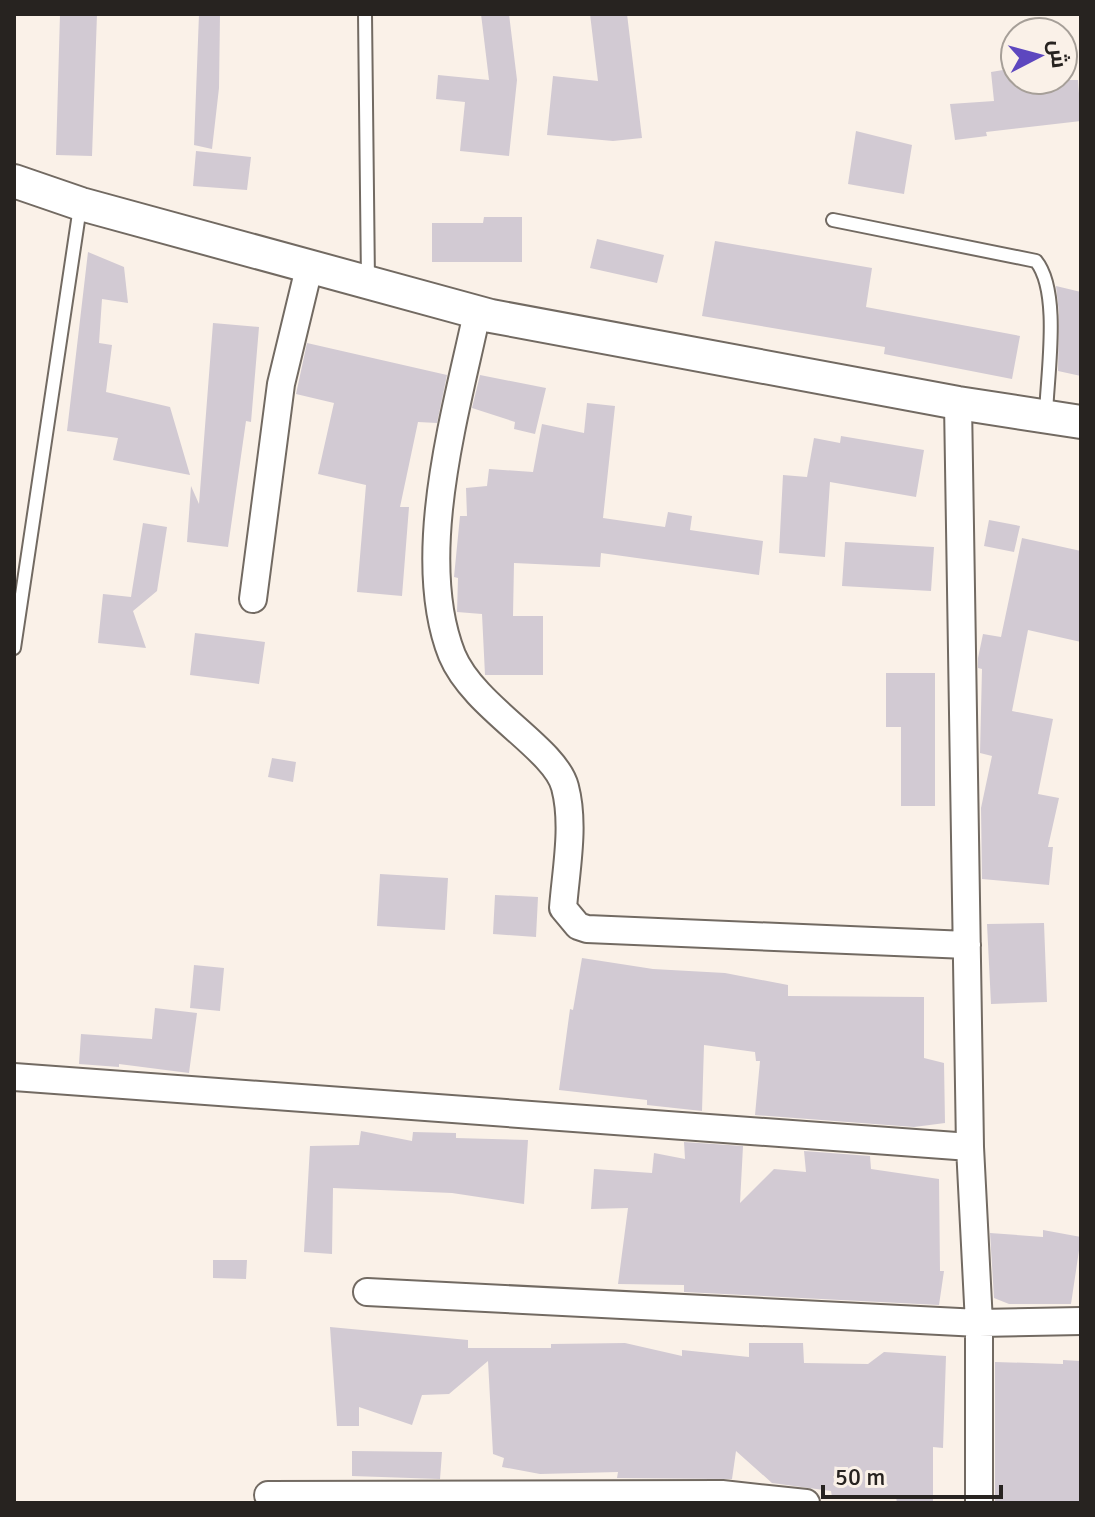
<svg xmlns="http://www.w3.org/2000/svg" width="1095" height="1517" font-family="Signika,Cairo,sans-serif">
  <style>
    .building { fill: #d2cad3 }
    .lines { fill: none; stroke-linecap: round; stroke-linejoin: round }
    .service-casing { stroke: #726a62; stroke-width: 16 }
    .minor-casing { stroke: #726a62; stroke-width: 30 }
    .tertiary-casing { stroke: #726a62; stroke-width: 36 }
    .service { stroke: #fff; stroke-width: 12 }
    .minor { stroke: #fff; stroke-width: 26 }
    .tertiary { stroke: #fff; stroke-width: 32 }
  </style>
  <rect width="100%" height="100%" fill="#faf1e8"/>
  <path class="building" d="M 60,14 L 97,14 L 92,156 L 56,155 Z
    M 199,14 L 220,15 L 219,88 L 212,149 L 194,145 Z
    M 481,14 L 509,14 L 517,80 L 509,156 L 460,151 L 465,102 L 436,99 L 438,75 L 489,80 Z
    M 590,14 L 627,14 L 642,138 L 613,141 L 547,135 L 553,76 L 598,81 Z
    M 1015,68 L 1015,80 L 1078,80 L 1081,121 L 986,132 L 987,136 L 955,140 L 950,104 L 994,101 L 991,72 Z
    M 856,131 L 912,145 L 904,194 L 848,184 Z
    M 196,151 L 251,157 L 247,190 L 193,186 Z
    M 484,217 L 522,217 L 522,262 L 432,262 L 432,223 L 483,223 Z
    M 597,239 L 664,255 L 657,283 L 590,268 Z
    M 715,241 L 872,268 L 866,307 L 1020,336 L 1012,379 L 884,354 L 885,347 L 702,316 Z
    M 88,252 L 124,267 L 128,303 L 102,299 L 99,343 L 112,345 L 106,392 L 170,407 L 190,475 L 113,460 L 118,438 L 67,431 Z
    M 1056,286 L 1081,292 L 1081,376 L 1058,371 L 1059,313 Z
    M 213,323 L 259,327 L 251,422 L 246,421 L 228,547 L 187,542 L 191,486 L 199,504 Z
    M 307,343 L 447,375 L 437,423 L 418,422 L 400,507 L 409,507 L 402,596 L 357,592 L 366,485 L 318,474 L 334,403 L 296,394 Z
    M 480,375 L 546,388 L 535,434 L 514,429 L 515,422 L 472,408 Z
    M 587,403 L 615,406 L 603,518 L 665,527 L 668,512 L 692,516 L 690,530 L 763,541 L 759,575 L 601,553 L 600,567 L 514,563 L 513,616 L 543,616 L 543,675 L 485,675 L 482,614 L 457,612 L 458,578 L 454,577 L 460,516 L 467,516 L 466,488 L 487,486 L 489,469 L 533,472 L 542,424 L 584,433 Z
    M 841,436 L 924,450 L 916,497 L 830,482 L 825,557 L 779,553 L 783,475 L 807,477 L 814,438 L 840,443 Z
    M 989,520 L 1020,526 L 1014,552 L 984,546 Z
    M 143,523 L 167,527 L 157,591 L 133,611 L 146,648 L 98,643 L 103,594 L 131,597 Z
    M 1022,538 L 1081,551 L 1081,642 L 1028,630 L 1012,711 L 1053,719 L 1038,794 L 1059,798 L 1048,847 L 1053,847 L 1049,885 L 982,879 L 981,808 L 992,756 L 980,753 L 982,669 L 978,668 L 978,658 L 983,634 L 1001,637 Z
    M 845,542 L 934,547 L 931,591 L 842,586 Z
    M 195,633 L 265,642 L 259,684 L 190,675 Z
    M 886,673 L 935,673 L 935,806 L 901,806 L 901,727 L 886,727 Z
    M 272,758 L 296,762 L 293,782 L 268,777 Z
    M 380,874 L 448,878 L 445,930 L 377,926 Z
    M 495,895 L 538,897 L 536,937 L 493,934 Z
    M 1044,923 L 1047,1002 L 991,1004 L 987,924 Z
    M 582,958 L 653,969 L 725,973 L 788,985 L 788,996 L 924,997 L 924,1058 L 944,1063 L 945,1123 L 914,1127 L 755,1115 L 760,1061 L 756,1061 L 755,1052 L 704,1045 L 702,1111 L 647,1105 L 647,1100 L 559,1090 L 570,1009 L 573,1010 Z
    M 194,965 L 224,968 L 220,1011 L 190,1008 Z
    M 155,1008 L 197,1013 L 189,1073 L 119,1064 L 119,1067 L 79,1064 L 81,1034 L 152,1039 Z
    M 361,1131 L 412,1141 L 413,1132 L 456,1133 L 456,1138 L 528,1140 L 524,1204 L 452,1193 L 333,1188 L 332,1254 L 304,1252 L 310,1146 L 359,1145 Z
    M 684,1142 L 743,1146 L 740,1203 L 774,1169 L 806,1172 L 804,1151 L 870,1156 L 871,1169 L 939,1179 L 940,1271 L 944,1271 L 939,1305 L 684,1292 L 684,1285 L 618,1284 L 628,1208 L 591,1209 L 594,1169 L 652,1173 L 654,1153 L 685,1159 Z
    M 1043,1230 L 1081,1237 L 1071,1304 L 1009,1304 L 994,1298 L 990,1233 L 1043,1237 Z
    M 213,1260 L 247,1260 L 246,1279 L 213,1278 Z
    M 330,1327 L 468,1340 L 468,1348 L 551,1348 L 551,1344 L 625,1343 L 682,1356 L 682,1350 L 749,1357 L 749,1343 L 803,1343 L 804,1363 L 868,1364 L 884,1352 L 946,1356 L 943,1448 L 933,1447 L 933,1503 L 897,1503 L 896,1497 L 832,1497 L 831,1491 L 772,1483 L 736,1451 L 732,1479 L 617,1478 L 618,1472 L 540,1474 L 502,1467 L 504,1458 L 493,1454 L 488,1361 L 449,1394 L 422,1395 L 412,1425 L 359,1407 L 359,1426 L 337,1426 Z
    M 1063,1360 L 1081,1361 L 1081,1503 L 995,1503 L 995,1362 L 1063,1364 Z
    M 352,1451 L 442,1452 L 440,1479 L 352,1476 Z"/>
  <g class="lines">
    <defs>
      <path id="service" d="M 365,14 L 368,282
        M 833,220 L 1036,261 C 1061,292 1047,375 1046,415
        M 14,648 L 80,207"/>
      <path id="minor" d="M 477,313 C 456,412 413,557 452,655 C 474,708 555,748 565,787 C 575,825 566,869 563,908 L 578,926 L 587,929 L 967,945
        M 958,403 L 970,1147 L 979,1323 L 979,1503
        M 253,599 L 281,384 L 309,268
        M 14,1077 L 970,1147
        M 367,1292 L 979,1323 L 1081,1321
        M 268,1495 L 722,1494 L 806,1503"/>
      <path id="tertiary" d="M 14,181 L 81,204 L 491,316 L 958,403 L 1081,422"/>
    </defs>
    <use href="#service" class="service-casing"/>
    <use href="#minor" class="minor-casing"/>
    <use href="#tertiary" class="tertiary-casing"/>
    <use href="#service" class="service"/>
    <use href="#minor" class="minor"/>
    <use href="#tertiary" class="tertiary"/>
  </g>
  <rect width="1095" height="1517" fill="none" stroke="#272320" stroke-width="32"/>
  <g transform="translate(1039 56) rotate(84)"><circle r="38" fill="#faf1e8" stroke="#a69f98" stroke-width="2"/>
  <path d="M0-6L14 30L0 20L-14 30Z" fill="#5d47bf"/>
  <text y="-12" font-size="22" font-weight="bold" text-anchor="middle" fill="#272320">ش</text>
  </g>
  <path d="M823 1485v12h178v-12" fill="none" stroke="#272320" stroke-width="4"/>
  <text x="835" y="1485" font-size="24" fill="#272320" stroke="#faf1e8" stroke-width="6" paint-order="stroke">50 m</text>
</svg>
